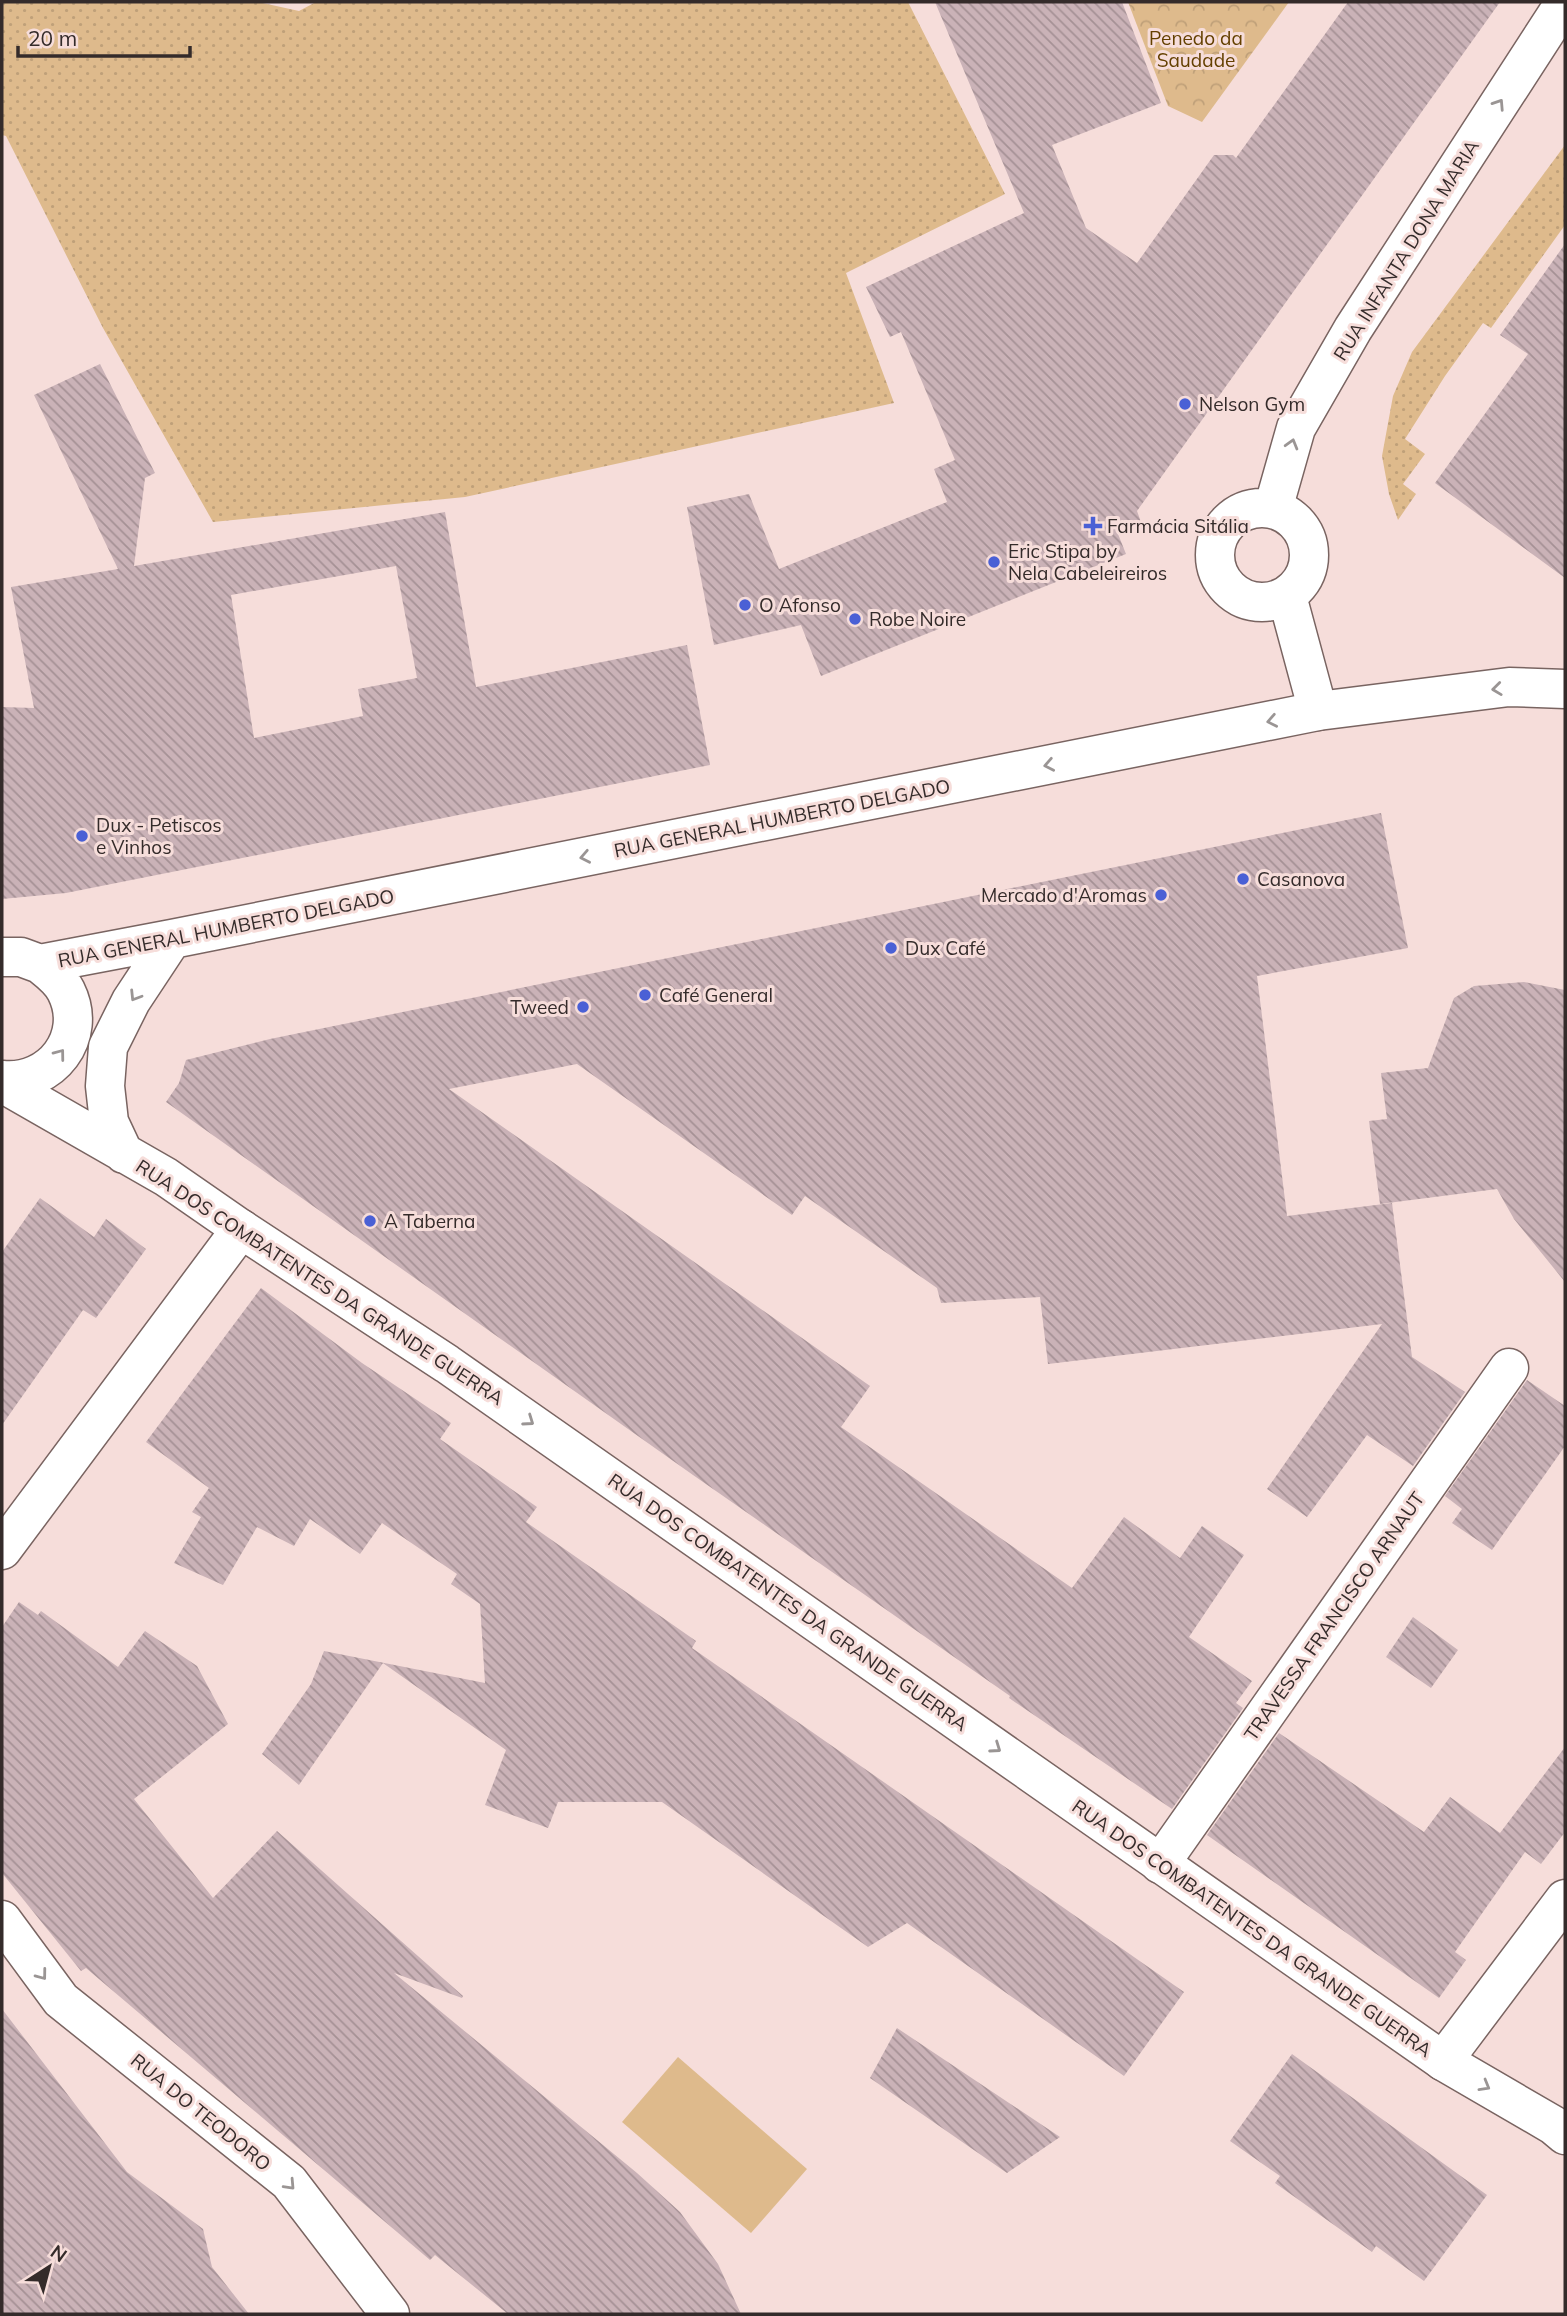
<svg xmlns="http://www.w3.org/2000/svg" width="1567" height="2316" font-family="Mulish,sans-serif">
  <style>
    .grass { fill: url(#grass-dots) }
    .forest { fill: url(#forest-crowns) }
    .pitch { fill: #deba8c }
    .building { fill: url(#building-back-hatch); fill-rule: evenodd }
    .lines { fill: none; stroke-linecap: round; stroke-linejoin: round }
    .street-casing { stroke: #796461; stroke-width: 41 }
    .secondary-casing { stroke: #796461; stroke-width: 41 }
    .street { stroke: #fff; stroke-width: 38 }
    .secondary { stroke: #fff; stroke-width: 38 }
    .oneway { stroke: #9a9594 }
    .poi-dot { fill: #4a60d5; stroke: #f6ddda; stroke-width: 2.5 }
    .labels { text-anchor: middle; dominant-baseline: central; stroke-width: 6; stroke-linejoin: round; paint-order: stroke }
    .park-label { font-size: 19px; fill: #644000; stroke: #f6ddda }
    .street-label { font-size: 19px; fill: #342b2a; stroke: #f6ddda }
    .poi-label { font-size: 19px; fill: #342b2a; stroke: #f6ddda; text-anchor: start }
  </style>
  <defs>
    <pattern id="grass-dots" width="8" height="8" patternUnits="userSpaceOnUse" patternTransform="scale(1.75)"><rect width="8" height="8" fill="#deba8c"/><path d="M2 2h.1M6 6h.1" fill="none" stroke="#bfa079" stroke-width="1.8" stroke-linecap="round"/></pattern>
    <pattern id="forest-crowns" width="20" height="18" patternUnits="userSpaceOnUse" patternTransform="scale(1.75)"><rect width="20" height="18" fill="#deba8c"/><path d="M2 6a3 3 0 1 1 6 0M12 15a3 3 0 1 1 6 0" fill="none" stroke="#bfa079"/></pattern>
    <pattern id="building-back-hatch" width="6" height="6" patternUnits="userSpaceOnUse" patternTransform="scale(1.75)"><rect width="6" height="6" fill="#cab2b7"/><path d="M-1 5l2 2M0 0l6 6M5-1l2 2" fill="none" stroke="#a59195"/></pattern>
  </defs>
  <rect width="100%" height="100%" fill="#f6ddda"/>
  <path class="grass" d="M 2,2 L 258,2 L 299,11 L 316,2 L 908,2 L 1005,194 L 846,273 L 894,403 L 465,497 L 213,522 L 103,328 L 6,136 L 2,135 Z
    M 1565,145 L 1565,225 L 1491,328 L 1483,323 L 1445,376 L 1405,439 L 1425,454 L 1403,484 L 1416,494 L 1398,520 L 1389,494 L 1382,456 L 1393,396 L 1412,352 Z"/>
  <path class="forest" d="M 1128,2 L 1289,2 L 1202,122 L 1168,106 Z"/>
  <path class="pitch" d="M 678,2057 L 807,2169 L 751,2233 L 622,2122 Z"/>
  <path class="building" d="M 935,2 L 1122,2 L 1161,103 L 1052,145 L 1086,228 L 1137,263 L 1214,155 L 1233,155 L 1236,158 L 1348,2 L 1500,2 L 1137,511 L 1142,525 L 1118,534 L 1126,554 L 821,676 L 801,625 L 714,645 L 687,507 L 749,494 L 779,569 L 947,502 L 934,469 L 955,460 L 901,332 L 890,337 L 866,287 L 1024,213 Z
    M 1565,244 L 1565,578 L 1435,483 L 1528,354 L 1500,335 Z
    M 100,364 L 155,473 L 145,478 L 134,566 L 445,512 L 476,687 L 687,645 L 710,765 L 66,893 L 2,899 L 2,707 L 34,708 L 11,587 L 118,569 L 34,395 ZM 396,566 L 417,678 L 358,689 L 363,716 L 254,738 L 231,595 Z
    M 1381,813 L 1408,948 L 1257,976 L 1287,1216 L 1392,1203 L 1412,1357 L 1465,1392 L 1413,1466 L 1367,1435 L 1307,1517 L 1267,1489 L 1382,1324 L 1048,1364 L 1040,1297 L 941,1303 L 937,1288 L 805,1196 L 792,1215 L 577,1064 L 449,1089 L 870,1386 L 841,1427 L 1072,1588 L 1124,1517 L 1180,1558 L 1202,1526 L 1244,1555 L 1189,1637 L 1252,1681 L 1236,1703 L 1243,1708 L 1172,1809 L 1009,1698 L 1010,1696 L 693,1475 L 166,1102 L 179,1083 L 186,1060 L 270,1039 Z
    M 1524,982 L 1565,990 L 1565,1282 L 1514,1219 L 1497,1189 L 1380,1204 L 1369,1121 L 1387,1119 L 1381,1073 L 1428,1068 L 1454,998 L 1474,986 Z
    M 40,1198 L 94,1237 L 106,1219 L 146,1249 L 96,1318 L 83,1310 L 2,1425 L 2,1252 Z
    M 261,1288 L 362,1363 L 451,1423 L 440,1439 L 537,1507 L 526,1522 L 696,1641 L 692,1648 L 1184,1992 L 1124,2076 L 907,1923 L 868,1947 L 662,1802 L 558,1802 L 548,1828 L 485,1805 L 506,1750 L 383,1663 L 299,1785 L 262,1754 L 311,1684 L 324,1651 L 485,1683 L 480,1604 L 451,1584 L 457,1574 L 382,1523 L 360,1554 L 310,1519 L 294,1546 L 257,1527 L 223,1585 L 174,1563 L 201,1517 L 192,1512 L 209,1488 L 146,1442 Z
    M 1527,1380 L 1565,1406 L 1565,1446 L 1492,1550 L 1452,1523 L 1462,1509 L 1445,1496 Z
    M 19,1602 L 38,1615 L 41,1611 L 118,1667 L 145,1631 L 197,1666 L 228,1724 L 134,1799 L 213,1898 L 277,1831 L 463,1996 L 462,1998 L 394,1973 L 637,2173 L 680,2212 L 718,2264 L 741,2314 L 508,2314 L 435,2255 L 430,2260 L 86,1968 L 81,1971 L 2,1873 L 2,1627 Z
    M 1413,1617 L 1458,1650 L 1431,1688 L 1386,1657 Z
    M 1279,1733 L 1424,1832 L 1450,1797 L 1500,1833 L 1565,1747 L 1565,1832 L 1541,1864 L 1525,1852 L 1455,1952 L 1466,1960 L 1439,1998 L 1207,1835 Z
    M 2,2009 L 127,2172 L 203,2229 L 212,2267 L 249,2314 L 2,2314 Z
    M 897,2028 L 1060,2137 L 1007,2173 L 870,2078 Z
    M 1292,2054 L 1487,2195 L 1424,2281 L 1376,2246 L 1372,2252 L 1275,2183 L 1280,2176 L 1230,2141 Z"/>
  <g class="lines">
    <defs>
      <path id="street" d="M1215 555a47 47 0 1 1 94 0a47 47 0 1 1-94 0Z
        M 1273,509 L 1296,428 L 1353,329 L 1565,2
        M 1287,596 L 1318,711
        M 2,1550 L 241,1229
        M 1160,1864 L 1509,1368
        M 2,1920 L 61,2000 L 289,2182 L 390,2314
        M 1443,2061 L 1565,1899"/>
      <path id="secondary" d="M 2,957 L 21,957 L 40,964 L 172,939 L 1318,711 L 1509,687 L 1565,689
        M 2,1080 C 51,1085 89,1037 66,991 C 60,979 50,972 40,964
        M 2,1083 L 166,1177 L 241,1229 L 447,1364 L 1443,2061 L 1553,2125 L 1565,2135
        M 124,1154 L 109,1122 L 105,1086 L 108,1047 L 131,1001 L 172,939"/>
    </defs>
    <use href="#street" class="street-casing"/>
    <use href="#secondary" class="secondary-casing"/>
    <use href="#street" class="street"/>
    <use href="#secondary" class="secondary"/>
  </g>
  <defs><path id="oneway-chevron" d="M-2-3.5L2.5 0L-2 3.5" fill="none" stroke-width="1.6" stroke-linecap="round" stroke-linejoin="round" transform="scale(1.75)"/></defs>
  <g class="oneway">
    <use href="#oneway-chevron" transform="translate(1499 104) rotate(-57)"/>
    <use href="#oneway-chevron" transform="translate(1292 444) rotate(-74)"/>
    <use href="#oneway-chevron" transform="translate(1497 689) rotate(173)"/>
    <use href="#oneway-chevron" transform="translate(1272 721) rotate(169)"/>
    <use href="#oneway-chevron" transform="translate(1049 765) rotate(169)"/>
    <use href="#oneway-chevron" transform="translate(585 857) rotate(169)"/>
    <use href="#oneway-chevron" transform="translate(135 996) rotate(122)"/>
    <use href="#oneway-chevron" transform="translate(60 1054) rotate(-53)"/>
    <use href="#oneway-chevron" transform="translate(529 1421) rotate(35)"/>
    <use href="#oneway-chevron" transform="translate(996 1748) rotate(35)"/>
    <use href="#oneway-chevron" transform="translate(42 1975) rotate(53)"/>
    <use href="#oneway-chevron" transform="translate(1485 2086) rotate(30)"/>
    <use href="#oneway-chevron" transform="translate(290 2185) rotate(47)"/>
  </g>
  <g class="poi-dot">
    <circle cx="1185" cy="404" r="7"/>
    <path d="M1089.5 515.5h7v7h7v7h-7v7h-7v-7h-7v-7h7z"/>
    <circle cx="994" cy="562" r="7"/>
    <circle cx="745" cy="605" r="7"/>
    <circle cx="855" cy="619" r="7"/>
    <circle cx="82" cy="836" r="7"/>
    <circle cx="1243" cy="879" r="7"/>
    <circle cx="1161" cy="895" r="7"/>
    <circle cx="891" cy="948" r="7"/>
    <circle cx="645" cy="995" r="7"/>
    <circle cx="583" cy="1007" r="7"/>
    <circle cx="370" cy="1221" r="7"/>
  </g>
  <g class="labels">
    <g class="park-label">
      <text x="1196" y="38">Penedo da<tspan x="1196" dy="22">Saudade</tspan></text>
    </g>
    <g class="street-label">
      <text transform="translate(1406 250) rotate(-58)">RUA INFANTA DONA MARIA</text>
      <text transform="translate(782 818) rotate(-11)">RUA GENERAL HUMBERTO DELGADO</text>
      <text transform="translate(226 928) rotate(-11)">RUA GENERAL HUMBERTO DELGADO</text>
      <text transform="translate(320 1282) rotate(33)">RUA DOS COMBATENTES DA GRANDE GUERRA</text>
      <text transform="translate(788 1602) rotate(35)">RUA DOS COMBATENTES DA GRANDE GUERRA</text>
      <text transform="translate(1334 1616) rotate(-55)">TRAVESSA FRANCISCO ARNAUT</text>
      <text transform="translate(1252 1928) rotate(35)">RUA DOS COMBATENTES DA GRANDE GUERRA</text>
      <text transform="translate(201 2112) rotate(39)">RUA DO TEODORO</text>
    </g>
    <g class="poi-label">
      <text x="1199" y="404">Nelson Gym</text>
      <text x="1107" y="526">Farmácia Sitália</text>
      <text x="1008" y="551">Eric Stipa by<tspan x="1008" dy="22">Nela Cabeleireiros</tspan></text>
      <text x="759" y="605">O Afonso</text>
      <text x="869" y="619">Robe Noire</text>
      <text x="96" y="825">Dux - Petiscos<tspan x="96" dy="22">e Vinhos</tspan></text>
      <text x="1257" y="879">Casanova</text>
      <text x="1147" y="895" text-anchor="end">Mercado d'Aromas</text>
      <text x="905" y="948">Dux Café</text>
      <text x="659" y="995">Café General</text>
      <text x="569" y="1007" text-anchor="end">Tweed</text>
      <text x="384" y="1221">A Taberna</text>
    </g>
  </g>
  <rect width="1567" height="2316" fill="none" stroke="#342b2a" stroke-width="7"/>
  <g transform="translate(49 2267) rotate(36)" stroke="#f6ddda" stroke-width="5" paint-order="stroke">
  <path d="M0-5L12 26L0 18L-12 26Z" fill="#342b2a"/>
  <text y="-10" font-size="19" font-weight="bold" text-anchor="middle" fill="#342b2a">N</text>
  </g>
  <path d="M18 46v10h172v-10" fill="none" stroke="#342b2a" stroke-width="3.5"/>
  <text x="28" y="46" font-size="21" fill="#342b2a" stroke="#f6ddda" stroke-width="5" paint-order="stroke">20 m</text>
</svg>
